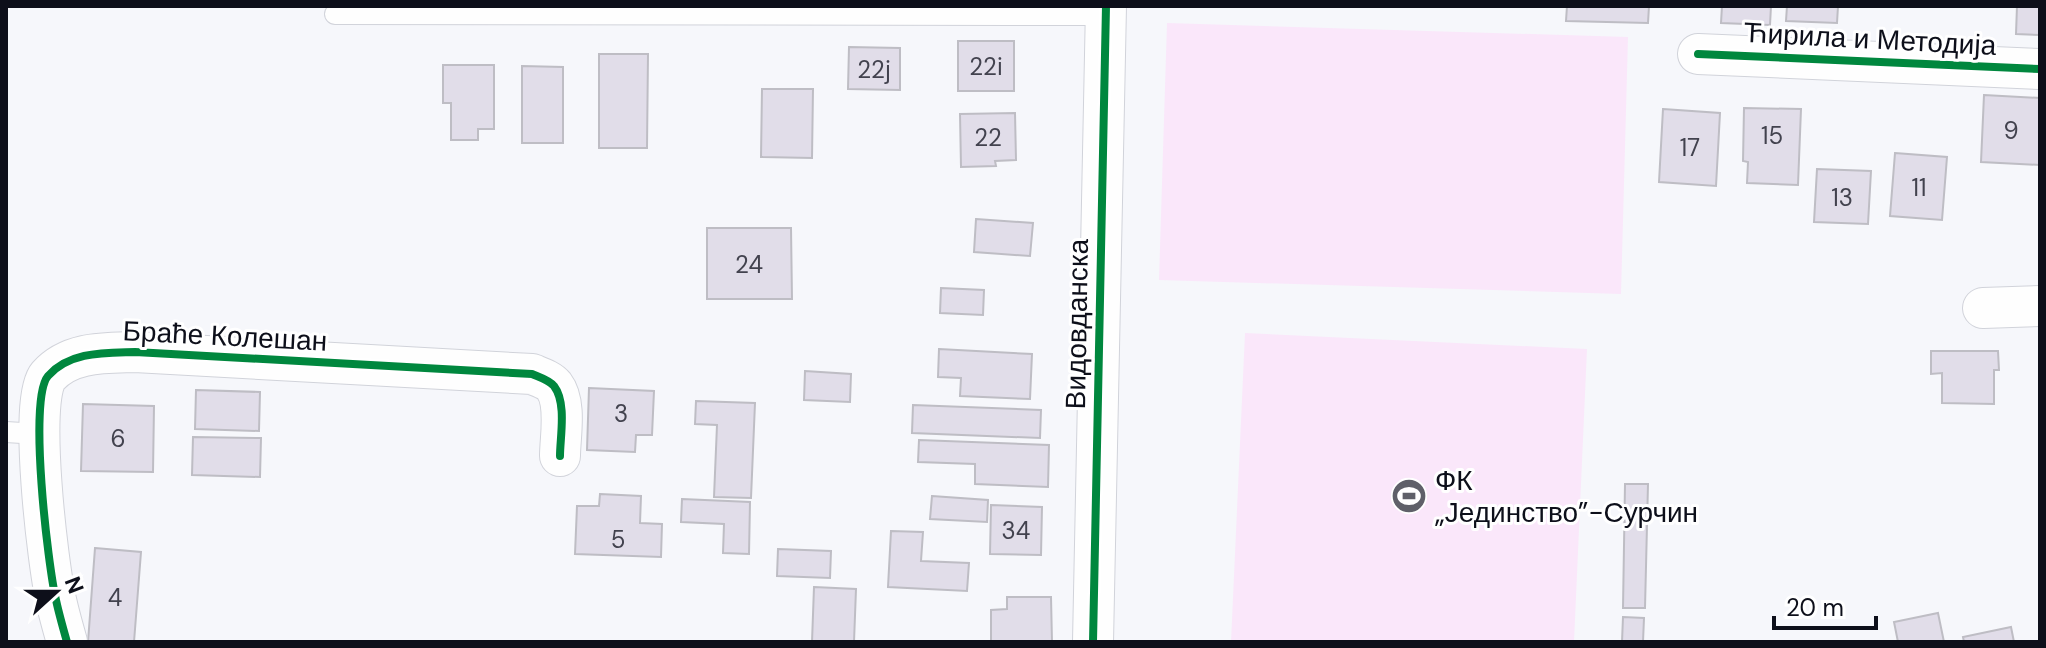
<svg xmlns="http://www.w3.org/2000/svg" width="2046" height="648" font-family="'DM Sans',sans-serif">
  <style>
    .green { fill: #fae7fa }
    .building { fill: #e1dde9; stroke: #bebdc4; stroke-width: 2 }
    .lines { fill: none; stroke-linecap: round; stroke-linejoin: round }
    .lane-casing { stroke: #d1d3da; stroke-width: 22 }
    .street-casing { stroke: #d1d3da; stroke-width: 42 }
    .lane { stroke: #fefefe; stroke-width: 20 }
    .street { stroke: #fefefe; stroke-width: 40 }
    .cycleway-casing { stroke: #fff; stroke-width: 13 }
    .cycleway { stroke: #00873e; stroke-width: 8 }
    .labels { text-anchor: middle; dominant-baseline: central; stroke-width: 6; stroke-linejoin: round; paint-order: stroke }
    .number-label { font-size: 24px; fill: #42424e }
    .street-label { font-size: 28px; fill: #0d0f1a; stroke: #fff }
    .poi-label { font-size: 28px; fill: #0d0f1a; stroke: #fff; text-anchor: start }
  </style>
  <rect width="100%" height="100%" fill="#f6f7fb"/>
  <path class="green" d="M 1167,23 L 1628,37 L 1621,294 L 1159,280 Z
    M 1245,333 L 1587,349 L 1574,642 L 1231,642 Z"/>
  <path class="building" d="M 1567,6 L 1649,6 L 1648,23 L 1566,21 Z
    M 1722,6 L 1771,6 L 1770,25 L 1721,23 Z
    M 1787,6 L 1838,6 L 1837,23 L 1786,21 Z
    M 2017,6 L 2040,6 L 2040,35 L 2016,34 Z
    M 958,41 L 1014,41 L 1014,91 L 958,91 Z
    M 849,47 L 900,48 L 900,90 L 848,89 Z
    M 599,54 L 648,54 L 647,148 L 599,148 Z
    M 443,65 L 494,65 L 494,129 L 478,129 L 478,140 L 451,140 L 451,103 L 443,103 Z
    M 522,66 L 563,67 L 563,143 L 522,143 Z
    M 762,89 L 813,89 L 812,158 L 761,157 Z
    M 1984,95 L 2040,98 L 2040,165 L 1981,162 Z
    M 1744,108 L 1801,109 L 1798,185 L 1747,183 L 1748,162 L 1743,161 Z
    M 1663,109 L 1720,113 L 1716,186 L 1659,182 Z
    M 1015,113 L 1016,160 L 995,161 L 996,166 L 961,167 L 960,114 Z
    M 1895,153 L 1947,157 L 1942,220 L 1890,216 Z
    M 1817,169 L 1871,171 L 1868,224 L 1814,222 Z
    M 976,219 L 1033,223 L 1030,256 L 974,252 Z
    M 707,228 L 791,228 L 792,299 L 707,299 Z
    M 941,288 L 984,290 L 983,315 L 940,313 Z
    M 939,349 L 1032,354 L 1030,399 L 960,396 L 961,378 L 938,377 Z
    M 1931,351 L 1998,351 L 1999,370 L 1994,370 L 1994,404 L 1942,403 L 1942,373 L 1931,374 Z
    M 805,371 L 851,374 L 850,402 L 804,400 Z
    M 589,388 L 654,391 L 652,435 L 636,435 L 635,452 L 587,450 Z
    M 196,390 L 260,392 L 259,431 L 195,429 Z
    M 696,401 L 755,403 L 751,498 L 714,497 L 717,425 L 695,424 Z
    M 83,404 L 154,406 L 153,472 L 81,471 Z
    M 913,405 L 1041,410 L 1040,438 L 912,433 Z
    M 193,437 L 261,438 L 260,477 L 192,475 Z
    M 919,440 L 1049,445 L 1048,487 L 975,484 L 975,464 L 918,462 Z
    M 1625,484 L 1648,484 L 1645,608 L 1623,608 Z
    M 600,494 L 641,496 L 640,523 L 662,524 L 661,557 L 575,554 L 577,506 L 599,506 Z
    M 932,496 L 988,500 L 987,522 L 930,519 Z
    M 682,499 L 750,502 L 749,554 L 723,553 L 724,524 L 681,522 Z
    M 991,505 L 1042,507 L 1041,555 L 990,554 Z
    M 891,531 L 923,532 L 921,561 L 969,563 L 967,591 L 888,587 Z
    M 95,548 L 141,552 L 134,642 L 88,642 Z
    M 778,549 L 831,551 L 830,578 L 777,576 Z
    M 814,587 L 856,589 L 854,642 L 812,642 Z
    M 1007,597 L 1051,597 L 1052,642 L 991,642 L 991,610 L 1007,609 Z
    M 1938,613 L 1944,642 L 1898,642 L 1894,622 Z
    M 1623,617 L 1644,618 L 1643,642 L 1622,642 Z
    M 2011,627 L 2014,642 L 1964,642 L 1963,637 Z"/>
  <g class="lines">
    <defs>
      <path id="lane" d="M 335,14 L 1106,15
        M 6,432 L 38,434"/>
      <path id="street" d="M 1698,54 L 2040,69
        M 1983,308 L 2040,306
        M 67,642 C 63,628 59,614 56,600 C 48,565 28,399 48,376 C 70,351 106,353 135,352 L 532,374 C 539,377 549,380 554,386 C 567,403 560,437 560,456
        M 1093,642 L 1106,6"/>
    </defs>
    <use href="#lane" class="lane-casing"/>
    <use href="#street" class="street-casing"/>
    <use href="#lane" class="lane"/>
    <use href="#street" class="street"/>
    <defs>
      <path id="cycleway" d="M 1698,54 L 2040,69
        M 67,642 C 63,628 59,614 56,600 C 48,565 28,399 48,376 C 70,351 106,353 135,352 L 532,374 C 539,377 549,380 554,386 C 567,403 560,437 560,456
        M 1093,642 L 1106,6"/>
    </defs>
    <use href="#cycleway" class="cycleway-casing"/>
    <use href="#cycleway" class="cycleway"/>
  </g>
  <defs>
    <symbol id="stadium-disc" viewBox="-11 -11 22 22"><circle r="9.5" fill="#5f6069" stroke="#fff"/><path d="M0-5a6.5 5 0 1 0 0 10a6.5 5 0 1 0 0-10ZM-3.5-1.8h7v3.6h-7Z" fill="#fff"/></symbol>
  </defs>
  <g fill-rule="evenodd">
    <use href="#stadium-disc" x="1389" y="476" width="40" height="40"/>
  </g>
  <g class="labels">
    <g class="number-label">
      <text x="986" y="66">22i</text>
      <text x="874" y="69">22j</text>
      <text x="2011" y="130">9</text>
      <text x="1772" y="135">15</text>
      <text x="988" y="137">22</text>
      <text x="1690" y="147">17</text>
      <text x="1919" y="187">11</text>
      <text x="1842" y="197">13</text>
      <text x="749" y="264">24</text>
      <text x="621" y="413">3</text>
      <text x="118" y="438">6</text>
      <text x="1016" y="530">34</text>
      <text x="618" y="539">5</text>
      <text x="115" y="597">4</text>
    </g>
    <g class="street-label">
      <text transform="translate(1870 39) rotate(3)">Ћирила и Методија</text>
      <text transform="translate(1077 324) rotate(-89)">Видовданска</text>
      <text transform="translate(225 336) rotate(3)">Браће Колешан</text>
    </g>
    <g class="poi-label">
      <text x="1435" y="480">ФК<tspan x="1435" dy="32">„Јединство”-Сурчин</tspan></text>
    </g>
  </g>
  <rect width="2046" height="648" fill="none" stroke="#0d0f1a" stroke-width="16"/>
  <g transform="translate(56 592) rotate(69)" stroke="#ffffff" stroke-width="6" paint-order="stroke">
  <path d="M0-6L14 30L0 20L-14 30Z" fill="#0d0f1a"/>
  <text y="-12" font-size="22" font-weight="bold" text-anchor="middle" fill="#0d0f1a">N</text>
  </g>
  <path d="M1774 616v12h102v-12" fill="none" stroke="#0d0f1a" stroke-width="4"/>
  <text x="1786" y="616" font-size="24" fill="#0d0f1a" stroke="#ffffff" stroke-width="6" paint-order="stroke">20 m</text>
</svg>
